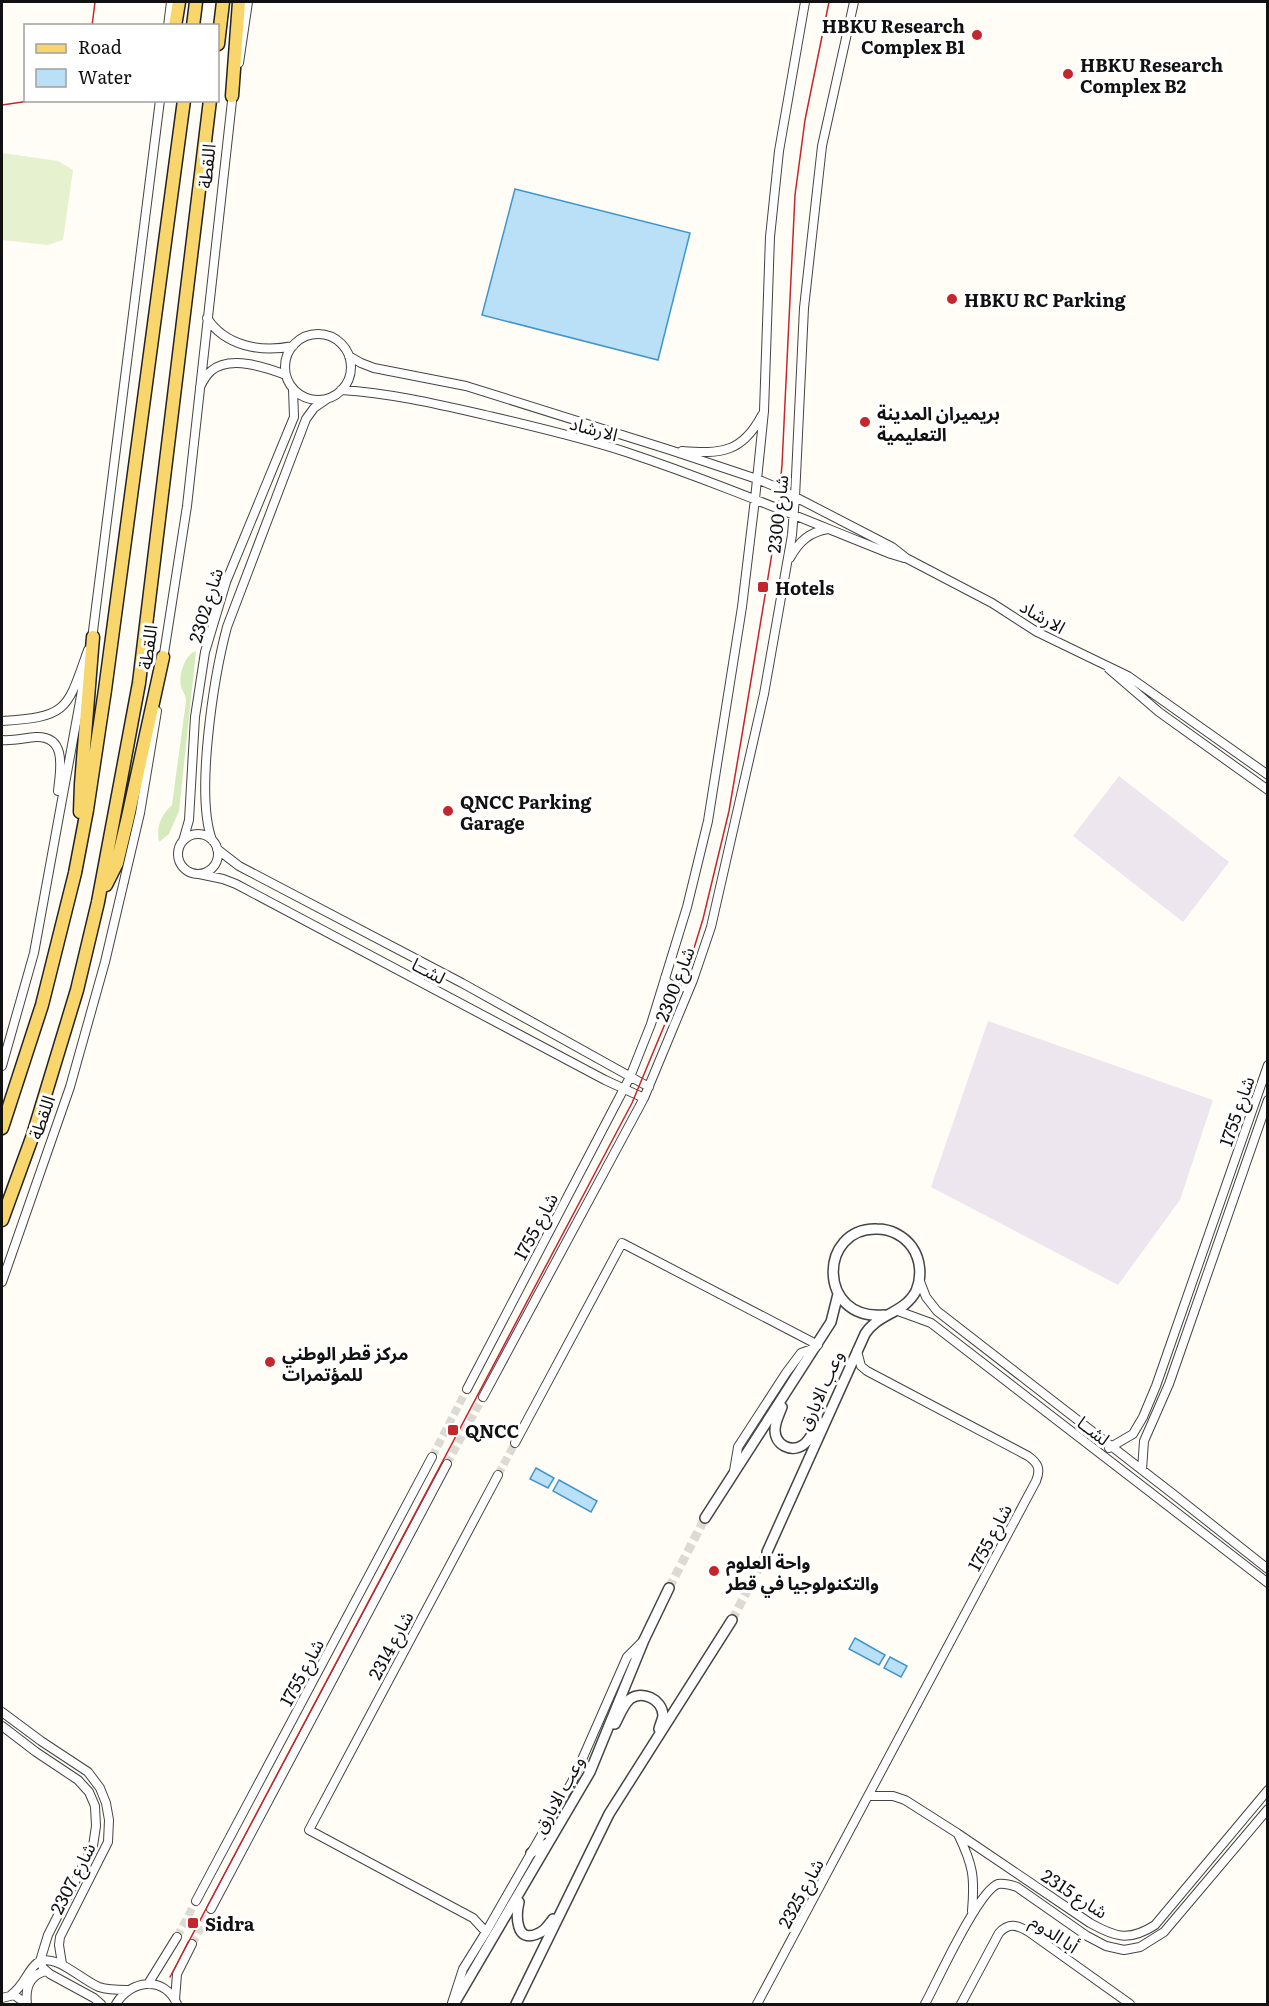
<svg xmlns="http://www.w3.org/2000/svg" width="1269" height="2006" font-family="Literata,'Noto Sans Arabic',serif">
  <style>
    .industrial { fill: #eee6ef }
    .green { fill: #d5ebbd }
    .pitch { fill: #e6f2cf }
    .water { fill: #b9e0f7; stroke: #3f96cf; stroke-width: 1.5 }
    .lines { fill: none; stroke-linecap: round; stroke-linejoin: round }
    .minor-tunnel { stroke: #dbdad3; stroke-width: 8; stroke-dasharray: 8 4; stroke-linecap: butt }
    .tertiary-tunnel { stroke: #dbdad3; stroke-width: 9; stroke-dasharray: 9 4.5; stroke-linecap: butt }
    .minor-casing { stroke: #444; stroke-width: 10 }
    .tertiary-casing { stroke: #444; stroke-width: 12 }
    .primary-casing { stroke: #222; stroke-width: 15 }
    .minor { stroke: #fff; stroke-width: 8 }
    .tertiary { stroke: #fff; stroke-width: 9 }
    .primary { stroke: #f9d66b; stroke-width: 12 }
    .tram { stroke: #c4262e; stroke-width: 1.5 }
    .poi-dot { fill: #c4262e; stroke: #fff; stroke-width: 2 }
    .labels { text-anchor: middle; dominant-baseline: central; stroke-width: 6; stroke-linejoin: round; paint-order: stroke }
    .poi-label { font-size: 18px; font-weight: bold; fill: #111; stroke: #fff; text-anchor: start }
    .street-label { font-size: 18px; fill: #111; stroke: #fff }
  </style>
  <rect width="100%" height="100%" fill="#fffdf5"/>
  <path class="industrial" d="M 1119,776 L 1229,862 L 1183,922 L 1073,836 Z
    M 988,1021 L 1213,1100 L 1180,1200 L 1118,1285 L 931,1187 Z"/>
  <path class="green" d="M 196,651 L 179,811 L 169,834 L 159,842 C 156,827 161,815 172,805 L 186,701 C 186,695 183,692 181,687 C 178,676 185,654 196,651 Z"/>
  <path class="pitch" d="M 2,153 L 58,161 L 73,170 L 63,240 L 48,245 L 2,240 Z"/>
  <path class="water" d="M 515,189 L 690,233 L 658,360 L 482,315 Z
    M 536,1468 L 554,1478 L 548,1488 L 530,1479 Z
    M 559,1480 L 597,1501 L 591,1512 L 553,1491 Z
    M 855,1638 L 885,1655 L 879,1665 L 849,1649 Z
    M 890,1657 L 907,1666 L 901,1677 L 884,1668 Z"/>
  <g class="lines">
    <path class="minor-tunnel" d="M 432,1457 L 467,1389
      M 447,1464 L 483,1397
      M 498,1475 L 515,1443
      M 177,1937 L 196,1901
      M 192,1944 L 211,1909"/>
    <path class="tertiary-tunnel" d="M 669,1588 L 705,1518
      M 732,1620 L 767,1552"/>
    <defs>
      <path id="minor" d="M 168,26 L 171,2
        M 239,63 L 248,2
        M 207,318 C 225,346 261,353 293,346
        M285 367a33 33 0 1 1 66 0a33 33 0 1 1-66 0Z
        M 349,356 L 361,363 L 374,368 L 466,386 L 670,450 L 757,479 L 776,487 L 892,547 L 906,558 L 992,603 L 1037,632 L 1128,676 L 1268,775
        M 200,387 C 203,381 206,375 211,371 C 230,355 265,367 286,375
        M 341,390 C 390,393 437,404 485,415 C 532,426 580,437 626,452 C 716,482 803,519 891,554 L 904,558
        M 682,451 C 721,454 742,453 762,415
        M 790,558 C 799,541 810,532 828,529
        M 92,639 L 160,100
        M 163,660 L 187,506 L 233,92
        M 1109,669 L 1159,712 L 1268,790
        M 2,721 C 68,717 67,710 88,650
        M 2,740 C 13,741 24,738 36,737 C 68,736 60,771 58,791
        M178 854a20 20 0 1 1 40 0a20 20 0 1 1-40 0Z
        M 212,840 C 195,794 214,676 227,627 L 306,419 L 314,408 L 327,399
        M 183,841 L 189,820 L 195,717 L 205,652 L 226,582 L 294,417 L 293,389
        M 217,849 L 239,866 L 462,983 L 649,1087
        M 199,874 L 223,879 L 236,884 L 605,1080 L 644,1098
        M 665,978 L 667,982 L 676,988 L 686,987 L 692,982
        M 2,1066 L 34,953 L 85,674
        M 919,1279 L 926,1297 L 937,1311 L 1173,1494 L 1268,1569
        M 2,1282 L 70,1087 L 105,962 L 140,813 L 157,711
        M 898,1311 L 931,1323 L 1268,1583
        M 467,1389 L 630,1077 L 651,1024 L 687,907 L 708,821 L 742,607 L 755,499 L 764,411 L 770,237 L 779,151 L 805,2
        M 483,1397 L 644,1098 L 693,980 L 711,927 L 764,694 L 792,535 L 795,497 L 804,308 L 822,146 L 854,2
        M 515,1443 L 622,1243 L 818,1345
        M 1109,1448 L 1133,1434 L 1143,1417 L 1156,1386 L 1268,1065
        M 1142,1470 L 1144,1441 L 1169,1384 L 1268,1100
        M 734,1471 L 738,1447 L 786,1373 L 801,1353 L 815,1348
        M 2,1712 L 41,1741 L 88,1772 L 100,1788 L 106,1803 L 109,1820 L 108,1842 L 60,1937 L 59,1945 L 62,1964
        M 2,1726 L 36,1752 L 78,1780 L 89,1792 L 95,1806 L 96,1826 L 93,1846 L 48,1935 L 40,1961 L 43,1968 L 50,1974 L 94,1998 L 101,2004
        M 869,1796 L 893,1796 L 905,1800 L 957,1833 L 1090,1923 C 1115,1937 1129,1942 1155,1925 L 1268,1790
        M 958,1834 C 973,1865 975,1877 972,1911
        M 196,1901 L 432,1457
        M 211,1909 L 447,1464
        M 486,1932 L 473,1918 L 309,1830 L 498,1475
        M 148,1984 L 177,1937
        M 11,1995 C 25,1985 27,1971 37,1963 C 54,1951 81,1980 99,1987 C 108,1990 118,1990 127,1990
        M 2,1998 L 14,1995 L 27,2004
        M 175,2000 L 177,1974 L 192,1944
        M 452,2003 L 463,1969 L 486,1932 L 573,1780 L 627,1657 L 644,1640
        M 27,2004 C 25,1988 29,1975 46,1971
        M 116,2004 C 130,1980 164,1975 177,2004
        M 757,2004 L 1036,1481 C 1041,1469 1038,1463 1028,1456 L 867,1371 L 861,1366 L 857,1351
        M 925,2004 C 937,1982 978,1891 998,1884 C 1005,1883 1011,1885 1017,1887 L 1087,1936 L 1106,1946 L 1124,1950 L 1140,1947 L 1164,1932 L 1268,1809
        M 961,2004 L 999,1933 C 1009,1922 1017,1925 1029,1932 L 1130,2004"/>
      <path id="tertiary" d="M 782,1407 C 779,1415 775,1422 775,1430 C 775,1445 791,1453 803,1445 C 809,1441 813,1432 817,1426
        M 705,1518 L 831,1322 L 838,1294
        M 767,1552 L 865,1334 C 878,1313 904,1314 916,1291 C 922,1277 921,1260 912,1247 C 904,1236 891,1229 877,1229 C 818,1227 817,1321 884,1315
        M 615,1724 C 619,1717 623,1705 630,1699 C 642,1690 662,1699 663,1715 C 663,1719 660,1724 659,1729
        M 531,1853 L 546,1844
        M 519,1902 C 516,1915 515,1945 539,1933 C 545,1931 549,1924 553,1919
        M 454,2004 L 590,1772 L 644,1640 L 669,1588
        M 516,2004 L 609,1814 L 732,1620"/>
      <path id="primary" d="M 175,26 L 179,2
        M 193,26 L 196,2
        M 218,44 L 223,2
        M 232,96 L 239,2
        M 80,812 L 81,784 L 93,637
        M 106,885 L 117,863 L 128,817 L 163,657
        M 2,1128 L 42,1005 L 75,873 L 87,810 L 105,690 L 184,100
        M 2,1220 L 33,1135 L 77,990 L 98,902 L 139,683 L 210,100"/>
    </defs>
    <use href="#minor" class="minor-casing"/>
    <use href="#tertiary" class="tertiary-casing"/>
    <use href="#primary" class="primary-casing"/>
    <use href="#minor" class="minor"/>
    <use href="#tertiary" class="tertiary"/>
    <use href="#primary" class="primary"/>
    <path class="tram" d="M 92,26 L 95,2
      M 2,105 L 36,100
      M 170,1977 L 632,1103 L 687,971 L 703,919 L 729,811 L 742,735 L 776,529 L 782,465 L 795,195 L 805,120 L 829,2"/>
  </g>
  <g class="poi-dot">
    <circle cx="977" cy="35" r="6"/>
    <circle cx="1068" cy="74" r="6"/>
    <circle cx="952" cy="299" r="6"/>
    <circle cx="865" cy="422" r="6"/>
    <rect x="757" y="581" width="12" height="12" rx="3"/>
    <circle cx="448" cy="811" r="6"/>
    <circle cx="270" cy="1362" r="6"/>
    <rect x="447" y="1424" width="12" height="12" rx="3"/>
    <circle cx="714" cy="1571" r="6"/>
    <rect x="187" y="1917" width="12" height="12" rx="3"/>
  </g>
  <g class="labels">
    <g class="poi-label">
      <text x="965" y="25" text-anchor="end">HBKU Research<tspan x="965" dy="21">Complex B1</tspan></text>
      <text x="1080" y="64">HBKU Research<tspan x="1080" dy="21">Complex B2</tspan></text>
      <text x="964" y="299">HBKU RC Parking</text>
      <text x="877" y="412">بريميران المدينة<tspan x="877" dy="21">التعليمية</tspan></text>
      <text x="775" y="587">Hotels</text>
      <text x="460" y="801">QNCC Parking<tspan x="460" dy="21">Garage</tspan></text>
      <text x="282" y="1352">مركز قطر الوطني<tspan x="282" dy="21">للمؤتمرات</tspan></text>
      <text x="465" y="1430">QNCC</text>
      <text x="726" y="1561">واحة العلوم<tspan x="726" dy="21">والتكنولوجيا في قطر</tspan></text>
      <text x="205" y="1923">Sidra</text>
    </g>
    <g class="street-label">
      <text transform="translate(206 166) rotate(-84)">اللقطة</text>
      <text transform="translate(594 428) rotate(15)">الارشاد</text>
      <text transform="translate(777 514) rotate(-84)">شارع 2300</text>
      <text transform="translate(205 605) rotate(-73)">شارع 2302</text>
      <text transform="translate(1043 616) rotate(30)">الارشاد</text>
      <text transform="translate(147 647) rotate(-82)">اللقطة</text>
      <text transform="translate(429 970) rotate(28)">لشــا</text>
      <text transform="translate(674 984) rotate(-69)">شارع 2300</text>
      <text transform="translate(1236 1111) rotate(-71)">شارع 1755</text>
      <text transform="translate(41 1117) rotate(-71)">اللقطة</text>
      <text transform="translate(535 1226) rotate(-62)">شارع 1755</text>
      <text transform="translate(820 1390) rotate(-66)">وعب الابارق</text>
      <text transform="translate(1094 1430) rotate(38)">لشــا</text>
      <text transform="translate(989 1537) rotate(-62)">شارع 1755</text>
      <text transform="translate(390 1645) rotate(-62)">شارع 2314</text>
      <text transform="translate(301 1672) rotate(-62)">شارع 1755</text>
      <text transform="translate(558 1794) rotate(-61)">وعب الابارق</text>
      <text transform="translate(72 1878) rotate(-63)">شارع 2307</text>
      <text transform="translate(800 1893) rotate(-62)">شارع 2325</text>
      <text transform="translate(1075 1893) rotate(33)">شارع 2315</text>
      <text transform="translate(1055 1933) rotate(34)">أبا الدوم</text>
    </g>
  </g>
  <rect width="1269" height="2006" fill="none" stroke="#111111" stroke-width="6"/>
  <rect x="24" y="24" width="195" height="78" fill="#ffffff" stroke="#a0a0a0" stroke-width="1.5"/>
  <rect x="36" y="44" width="30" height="9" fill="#f9d66b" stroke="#a0a0a0" stroke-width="1.5"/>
  <text x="78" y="54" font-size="18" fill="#111111">Road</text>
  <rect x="36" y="69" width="30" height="18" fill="#b9e0f7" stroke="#a0a0a0" stroke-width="1.5"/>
  <text x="78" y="84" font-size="18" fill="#111111">Water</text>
</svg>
